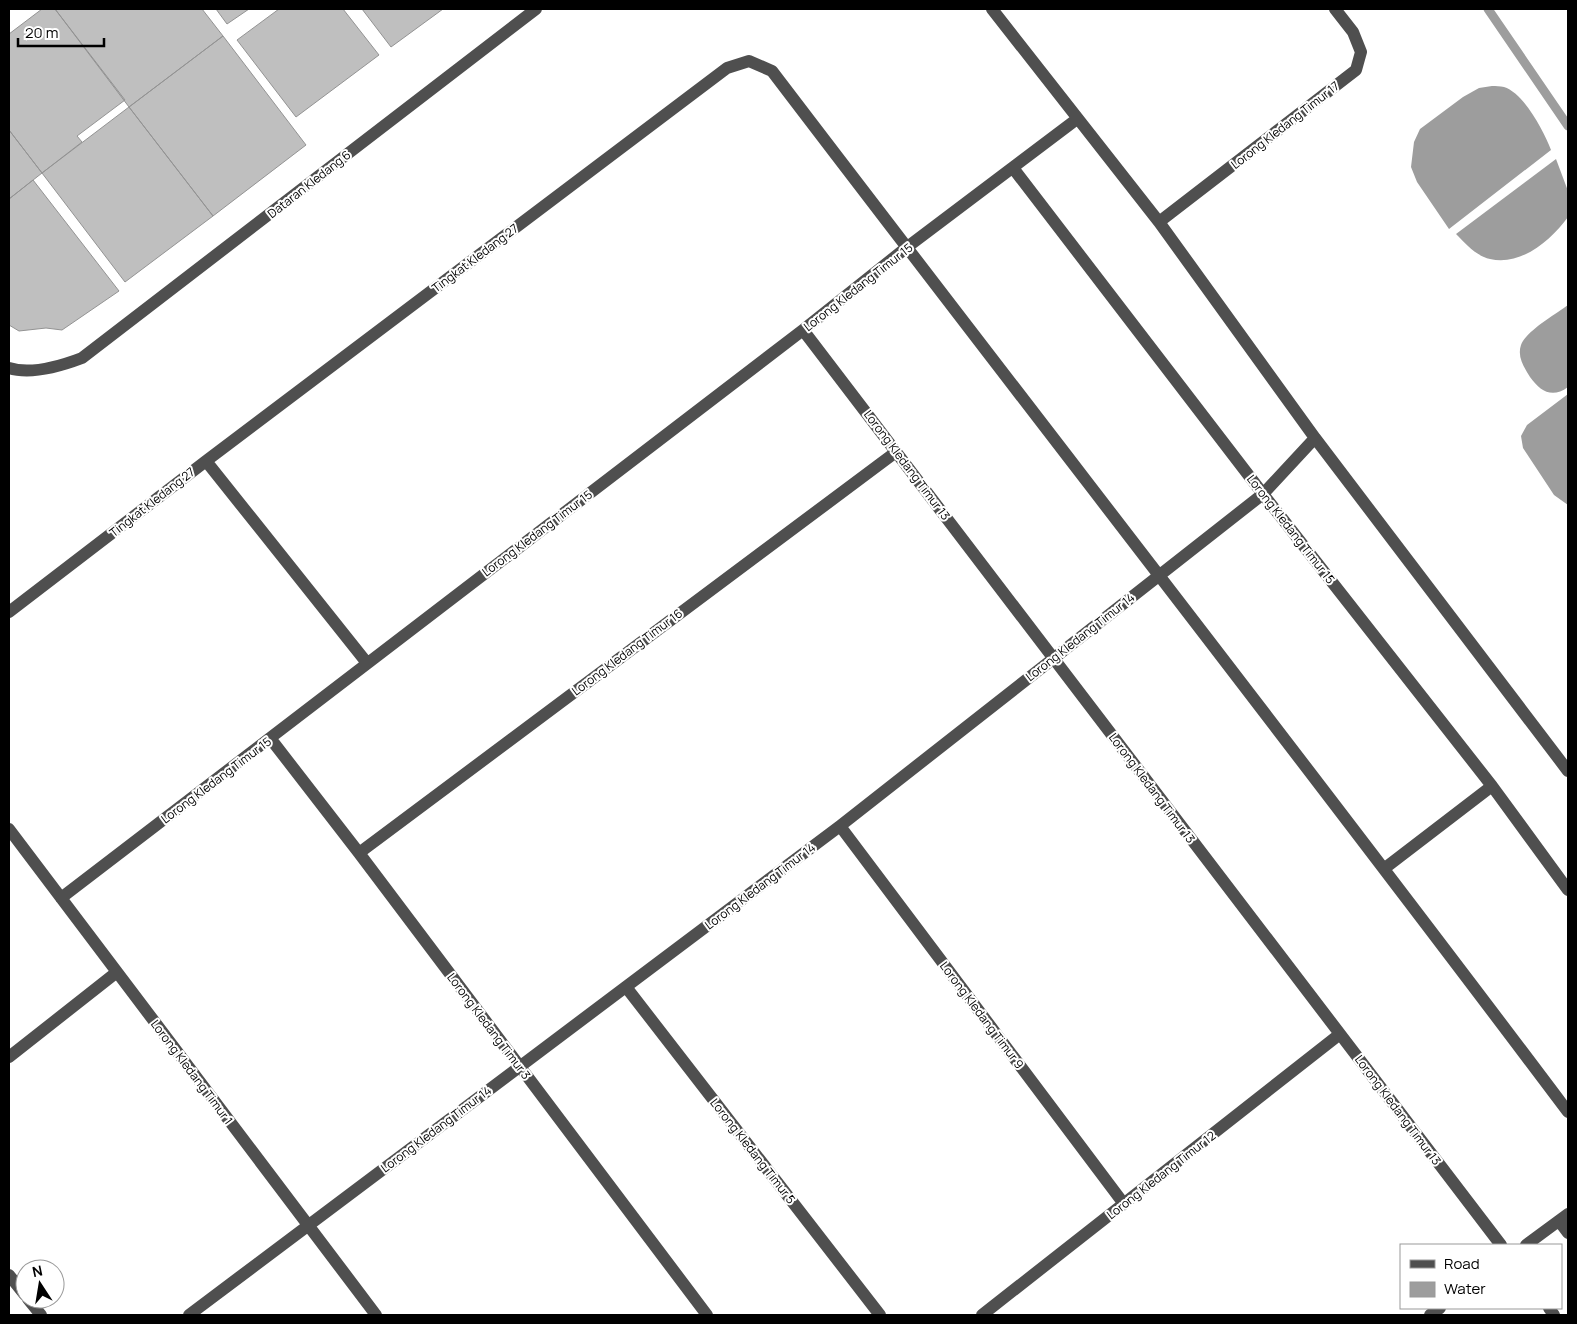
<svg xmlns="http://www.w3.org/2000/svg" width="1577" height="1324" font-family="Manrope,sans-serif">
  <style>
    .water { fill: #9d9d9d }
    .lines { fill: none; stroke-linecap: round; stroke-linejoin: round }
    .stream { stroke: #9d9d9d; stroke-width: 9 }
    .building { fill: #bfbfbf; stroke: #939393 }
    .minor { stroke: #4f4f4f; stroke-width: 12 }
    .labels { text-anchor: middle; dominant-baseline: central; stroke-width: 4; stroke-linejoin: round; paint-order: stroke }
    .street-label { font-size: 12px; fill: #000; stroke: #fff }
  </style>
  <rect width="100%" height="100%" fill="#fff"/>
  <path class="water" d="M 1492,86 C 1496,86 1500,86 1504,87 C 1524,93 1544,132 1551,150 L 1449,229 L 1417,182 L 1411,167 L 1414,142 L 1420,129 L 1463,97 L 1479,88 Z
    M 1556,159 L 1568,191 L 1568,217 C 1551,240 1522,266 1490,259 C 1476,256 1465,243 1456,234 Z
    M 1568,305 L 1568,387 C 1552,399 1540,391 1530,377 C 1524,367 1517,357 1521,345 C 1526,331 1556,314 1568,305 Z
    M 1568,394 L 1568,505 L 1554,495 L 1523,448 L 1521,436 L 1527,425 Z"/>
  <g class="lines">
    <path class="stream" d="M 1488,9 L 1568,126"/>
  </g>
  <path class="building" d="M 42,9 L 55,9 L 125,100 L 77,136 L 82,142 L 42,173 L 9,130 L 9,34 Z
    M 55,9 L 202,9 L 223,36 L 129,107 Z
    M 216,9 L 249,9 L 227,24 Z
    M 279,9 L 343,9 L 379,55 L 296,117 L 237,40 Z
    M 362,9 L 443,9 L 391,47 Z
    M 223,36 L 306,145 L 213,216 L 129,107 Z
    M 129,107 L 213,216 L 125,282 L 42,173 Z
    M 9,130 L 42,173 L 9,199 Z
    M 33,180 L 119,291 L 62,330 L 46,328 L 19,331 L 9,325 L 9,199 Z"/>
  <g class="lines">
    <path class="minor" d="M 992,9 L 1159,222 L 1315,438 L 1568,771
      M 1013,168 L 1263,494 L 1492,786 L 1568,890
      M 1159,222 L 1356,70 L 1361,52 L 1353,32 L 1335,9
      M 803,330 L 1501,1245
      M 9,368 C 31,375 61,366 82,358 L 536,9
      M 206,461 L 367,663
      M 9,612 L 206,461 L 727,68 L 749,61 L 772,71 C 1037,419 1306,763 1568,1112
      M 270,738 L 359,853 L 707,1315
      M 840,826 L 1124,1204
      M 9,829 L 376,1315
      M 359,853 L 896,452
      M 1385,868 L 1492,786
      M 61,898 L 803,330 L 906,248 L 1077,119
      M 626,987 L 880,1315
      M 9,1057 L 117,972
      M 1559,1221 L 1568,1233
      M 1526,1245 L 1568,1214
      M 9,1275 L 25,1295
      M 28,1299 L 41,1315
      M 1549,1308 L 1554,1315
      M 189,1315 L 840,826 L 1263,494 L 1315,438
      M 982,1315 L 1340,1034
      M 1430,1315 L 1440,1308"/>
  </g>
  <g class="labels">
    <g class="street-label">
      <text transform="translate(1285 125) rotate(-38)">Lorong Kledang Timur 17</text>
      <text transform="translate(309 184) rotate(-38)">Dataran Kledang 6</text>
      <text transform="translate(475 258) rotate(-37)">Tingkat Kledang 27</text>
      <text transform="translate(858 287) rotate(-38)">Lorong Kledang Timur 15</text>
      <text transform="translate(907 465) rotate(53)">Lorong Kledang Timur 13</text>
      <text transform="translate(152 502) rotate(-38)">Tingkat Kledang 27</text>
      <text transform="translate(1291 529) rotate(52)">Lorong Kledang Timur 15</text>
      <text transform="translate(537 533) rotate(-37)">Lorong Kledang Timur 15</text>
      <text transform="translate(1080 637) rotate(-38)">Lorong Kledang Timur 14</text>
      <text transform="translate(627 652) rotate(-37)">Lorong Kledang Timur 16</text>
      <text transform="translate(216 780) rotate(-37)">Lorong Kledang Timur 15</text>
      <text transform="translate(1152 788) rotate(53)">Lorong Kledang Timur 13</text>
      <text transform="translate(760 886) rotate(-37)">Lorong Kledang Timur 14</text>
      <text transform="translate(982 1015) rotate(53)">Lorong Kledang Timur 9</text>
      <text transform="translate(489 1026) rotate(53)">Lorong Kledang Timur 3</text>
      <text transform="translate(192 1072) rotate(53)">Lorong Kledang Timur 1</text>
      <text transform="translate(1398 1110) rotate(53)">Lorong Kledang Timur 13</text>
      <text transform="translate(436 1129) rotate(-37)">Lorong Kledang Timur 14</text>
      <text transform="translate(753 1151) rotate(52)">Lorong Kledang Timur 5</text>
      <text transform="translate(1161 1175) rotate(-38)">Lorong Kledang Timur 12</text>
    </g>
  </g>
  <rect width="1577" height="1324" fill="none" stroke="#000000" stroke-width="20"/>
  <rect x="1400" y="1244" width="162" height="65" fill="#ffffff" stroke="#999999"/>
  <rect x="1410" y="1260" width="25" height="8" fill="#4f4f4f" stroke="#999999"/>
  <text x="1444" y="1269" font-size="15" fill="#000000">Road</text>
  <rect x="1410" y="1282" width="25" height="15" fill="#9d9d9d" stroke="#999999"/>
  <text x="1444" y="1294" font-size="15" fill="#000000">Water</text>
  <g transform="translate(40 1284) rotate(348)"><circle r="24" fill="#ffffff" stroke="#999999"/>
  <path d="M0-4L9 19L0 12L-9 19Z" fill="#000000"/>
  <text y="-8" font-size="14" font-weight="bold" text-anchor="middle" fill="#000000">N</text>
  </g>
  <path d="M18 38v8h86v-8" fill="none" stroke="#000000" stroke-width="2.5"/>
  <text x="25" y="38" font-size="15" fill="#000000" stroke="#ffffff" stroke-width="4" paint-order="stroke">20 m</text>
</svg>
